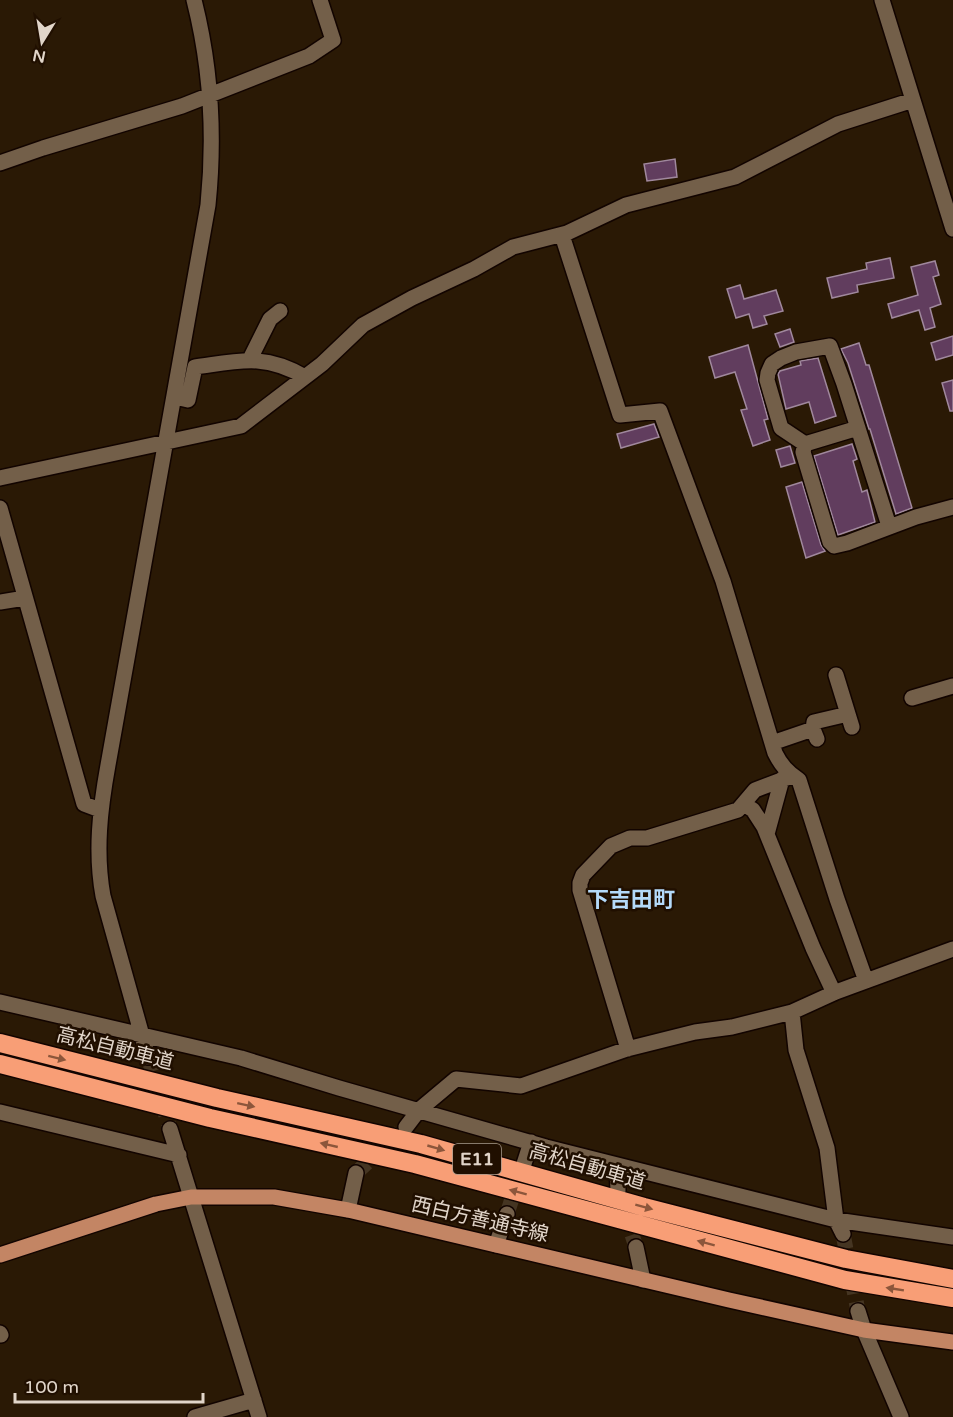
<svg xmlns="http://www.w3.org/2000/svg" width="953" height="1417" font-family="'Varela Round','Noto Sans JP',sans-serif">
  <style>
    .building { fill: #613d5e; stroke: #a0889d; stroke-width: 1.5 }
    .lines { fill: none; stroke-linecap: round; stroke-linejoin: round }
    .minor-tunnel { stroke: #453522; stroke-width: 15; stroke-dasharray: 15 8; stroke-linecap: butt }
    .minor-casing { stroke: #120400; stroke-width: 18 }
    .major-casing { stroke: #120400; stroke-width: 18 }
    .highway-casing { stroke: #120400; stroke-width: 21 }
    .minor { stroke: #735f49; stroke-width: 15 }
    .major { stroke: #c38564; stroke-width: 15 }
    .highway { stroke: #f89e76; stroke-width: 18 }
    .oneway { fill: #8c563b }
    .labels { text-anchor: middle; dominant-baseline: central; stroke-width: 5; stroke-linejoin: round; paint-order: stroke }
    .shield { fill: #200f00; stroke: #a79a8d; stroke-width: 1.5 }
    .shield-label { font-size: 18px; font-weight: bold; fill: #e1d5c9 }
    .street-label { font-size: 20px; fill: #e1d5c9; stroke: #200f00 }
    .quarter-label { font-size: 22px; font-weight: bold; fill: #b4dafa; stroke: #200f00 }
  </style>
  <rect width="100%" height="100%" fill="#2a1905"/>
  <path class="building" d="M 675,159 L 677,177 L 647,181 L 644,164 Z
    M 890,258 L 894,278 L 857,285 L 858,292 L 832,298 L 827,278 L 867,269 L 866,263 Z
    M 935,261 L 939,275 L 933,277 L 941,304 L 930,308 L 935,327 L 925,330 L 919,310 L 892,318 L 888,304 L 918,295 L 911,267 Z
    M 740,285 L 744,299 L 776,290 L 783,311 L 764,316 L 767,324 L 753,328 L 749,314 L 736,318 L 727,289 Z
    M 790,329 L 794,342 L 780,347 L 775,334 Z
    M 953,336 L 953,355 L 936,360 L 931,343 Z
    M 859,343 L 866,365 L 869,365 L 912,508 L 896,514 L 870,429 L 869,429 L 848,363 L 841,349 Z
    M 748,345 L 768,419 L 764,420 L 770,440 L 753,446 L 741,410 L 747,409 L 735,372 L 715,378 L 709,357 Z
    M 818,358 L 836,416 L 815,423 L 809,402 L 786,409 L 778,374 L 780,371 L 801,365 L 800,361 Z
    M 953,380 L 953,411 L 950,411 L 942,383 Z
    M 654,424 L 659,437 L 621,448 L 617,434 Z
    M 852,444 L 857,459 L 853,461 L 862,492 L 867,490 L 875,522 L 838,535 L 814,456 Z
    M 790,446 L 795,463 L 781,467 L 776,450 Z
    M 802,482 L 821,545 L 825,551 L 806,558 L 786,487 Z"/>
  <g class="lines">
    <path class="minor-tunnel" d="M 148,1057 L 170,1129
      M 356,1173 L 400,1132
      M 625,1213 L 636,1247
      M 507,1214 L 518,1180
      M 843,1234 L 858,1311"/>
    <defs>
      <path id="minor" d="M 882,0 L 953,229
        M 0,163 L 43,148 L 182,106 L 309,56 L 333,40 L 320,0
        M 562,235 L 620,415 L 660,411 L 723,581 L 775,753 C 781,765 787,772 799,780 L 837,899 L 866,981
        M 250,359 L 270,319 L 280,311
        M 175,397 L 188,400 L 195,367 C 239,361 264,353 305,377
        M 805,444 L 858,428
        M 0,478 L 241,426 L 322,364 L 363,325 L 412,298 L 474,269 L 513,247 L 567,233 L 626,205 L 735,177 L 838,124 L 913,100
        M 0,508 L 84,804 L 100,810
        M 889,526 L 844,384 L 830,346 L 796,352 L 781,358 L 772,364 L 768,373 L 767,380 L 781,428 L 805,444 L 803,452 L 830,542 L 834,546 L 847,543 L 916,517 L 953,507
        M 0,602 L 25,598
        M 836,675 L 852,727
        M 912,698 L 953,686
        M 817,739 L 813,729 L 814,722 L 848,714
        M 772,743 L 813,729
        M 744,804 L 753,810 L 764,827 L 813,948 L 834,993
        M 767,834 L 782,779
        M 0,1002 L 241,1058 L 339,1088 L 546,1147 L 836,1220 L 953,1237
        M 792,1012 L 796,1050 L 827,1148 L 836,1220 L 843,1234
        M 628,1049 L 580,890 L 580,883 L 583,875 L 611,846 L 630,838 L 647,838 L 738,810 L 755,790 L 792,776
        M 148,1057 L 103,896 C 95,852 100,809 108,765 L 208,205 C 215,136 211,67 194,0
        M 0,1112 L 179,1155
        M 406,1127 L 419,1110 L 456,1079 L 521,1086 L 627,1049 L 695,1032 L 732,1027 L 792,1012 L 836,992 L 953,949
        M 170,1129 L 259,1417
        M 617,1165 L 618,1191
        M 523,1167 L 531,1142
        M 348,1210 L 356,1173
        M 496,1245 L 507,1214
        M 636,1247 L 643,1280
        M 858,1311 L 864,1330 L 901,1417
        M 0,1333 L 1,1335
        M 195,1417 L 254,1400"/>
      <path id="major" d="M 0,1255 L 156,1204 L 191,1197 L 274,1197 L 348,1210 L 729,1300 L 864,1330 L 953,1342"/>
      <path id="highway" d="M 0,1043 L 217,1098 L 421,1144 L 644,1207 L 846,1259 L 953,1279
        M 0,1064 L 210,1118 L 415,1164 L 845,1280 L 953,1298"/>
    </defs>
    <use href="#minor" class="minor-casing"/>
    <use href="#major" class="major-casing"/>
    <use href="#highway" class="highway-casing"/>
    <use href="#minor" class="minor"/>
    <use href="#major" class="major"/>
    <use href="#highway" class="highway"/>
  </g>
  <defs><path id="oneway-solid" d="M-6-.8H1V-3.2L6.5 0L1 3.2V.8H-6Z" transform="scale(1.5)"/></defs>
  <g class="oneway">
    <use href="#oneway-solid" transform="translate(57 1058) rotate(14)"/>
    <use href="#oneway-solid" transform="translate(246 1105) rotate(12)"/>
    <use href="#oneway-solid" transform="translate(329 1145) rotate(-167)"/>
    <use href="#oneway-solid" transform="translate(436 1148) rotate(16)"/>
    <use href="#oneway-solid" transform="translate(518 1192) rotate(-165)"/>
    <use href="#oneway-solid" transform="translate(644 1207) rotate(15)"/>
    <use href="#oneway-solid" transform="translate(706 1243) rotate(-165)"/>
    <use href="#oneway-solid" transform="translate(895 1289) rotate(-171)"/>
  </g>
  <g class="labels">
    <rect class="shield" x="453" y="1144" width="48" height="30" rx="4.5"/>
    <g class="shield-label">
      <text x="477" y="1159">E11</text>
    </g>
    <g class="street-label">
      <text transform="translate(115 1049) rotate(14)">高松自動車道</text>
      <text transform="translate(587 1167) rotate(16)">高松自動車道</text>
      <text transform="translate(480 1220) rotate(13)">西白方善通寺線</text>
    </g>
    <g class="quarter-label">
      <text x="631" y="900">下吉田町</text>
    </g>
  </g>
  <g transform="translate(42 42) rotate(191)" stroke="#200f00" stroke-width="4.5" paint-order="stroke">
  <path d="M0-4.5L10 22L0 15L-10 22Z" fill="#e1d5c9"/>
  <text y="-9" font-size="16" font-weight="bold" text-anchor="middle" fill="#e1d5c9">N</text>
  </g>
  <path d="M15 1393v9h188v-9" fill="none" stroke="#e1d5c9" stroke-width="3"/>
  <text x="24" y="1393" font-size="18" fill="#e1d5c9" stroke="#200f00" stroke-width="4.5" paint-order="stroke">100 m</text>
</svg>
